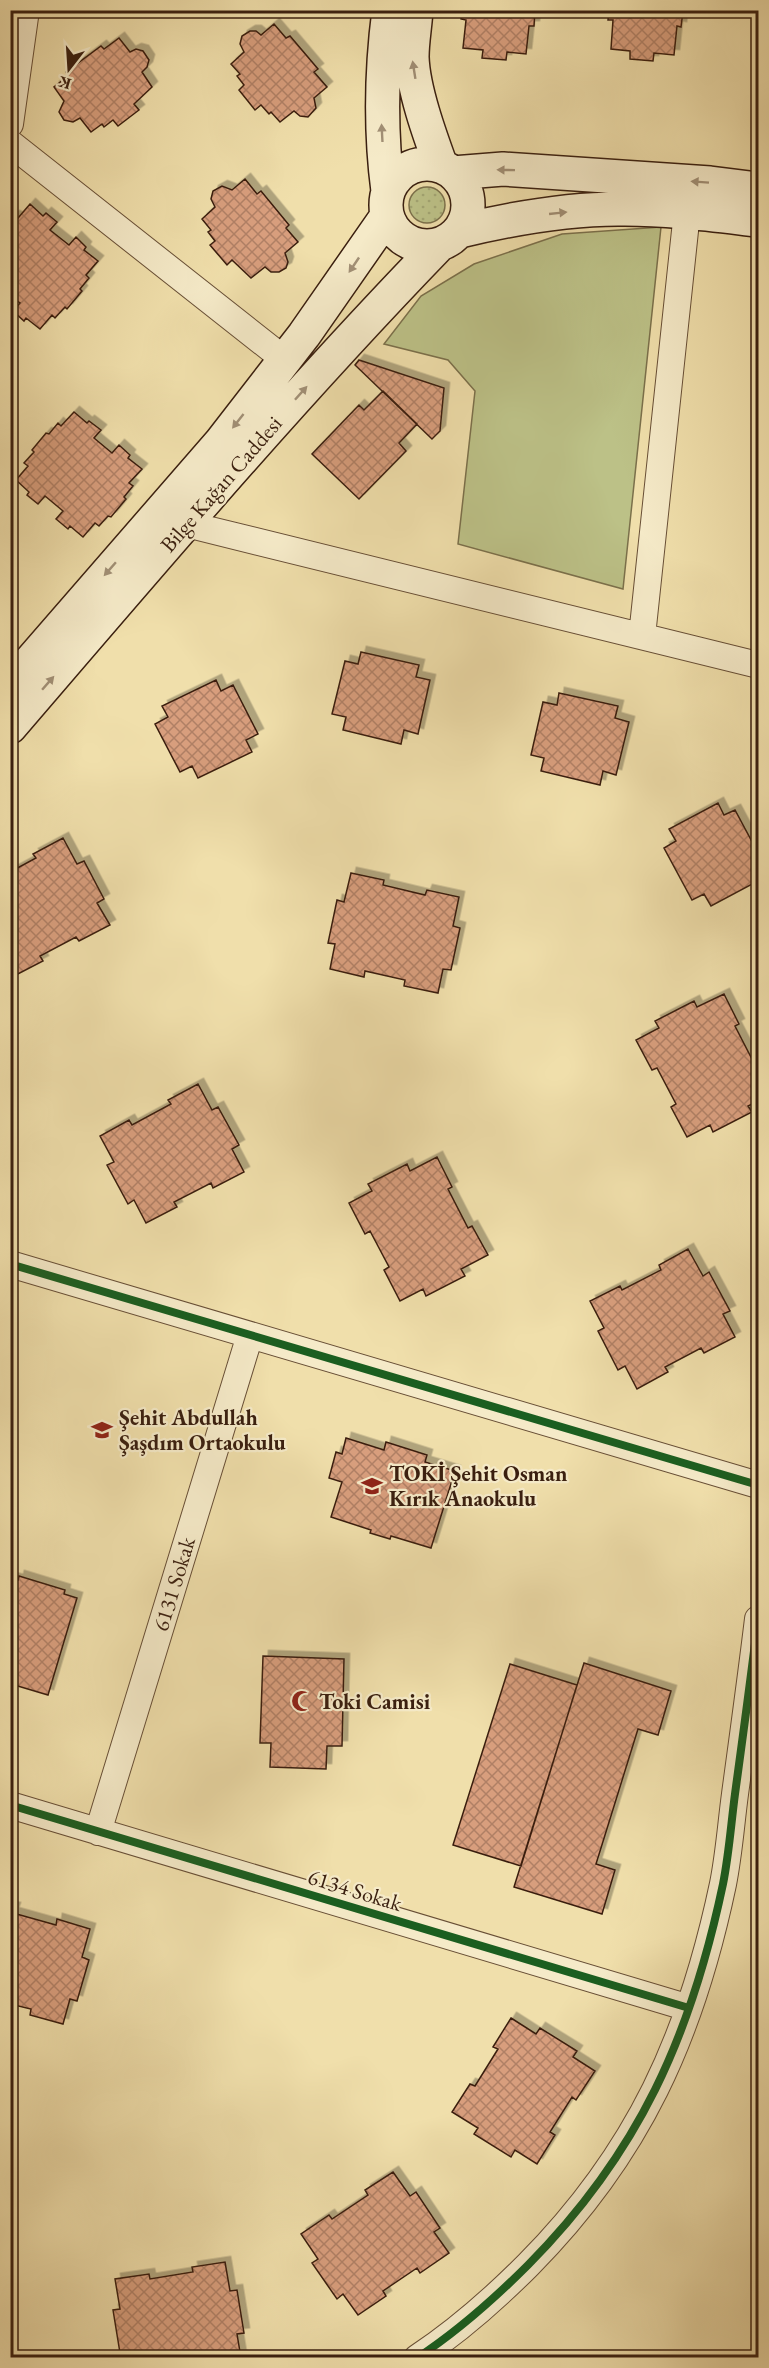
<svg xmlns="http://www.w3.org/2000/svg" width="769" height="2368" font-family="'EB Garamond',serif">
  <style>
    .grass { fill: url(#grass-dots); stroke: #7b704b; stroke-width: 1.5 }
    .green { fill: #bcc187; stroke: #7b704b; stroke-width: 1.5 }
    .building { fill: url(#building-cross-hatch); stroke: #3a1f0f; stroke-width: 1.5; filter: url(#shadow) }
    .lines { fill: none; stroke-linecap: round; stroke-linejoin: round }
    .street-casing { stroke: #684f36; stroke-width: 28 }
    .secondary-casing { stroke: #3a1f0f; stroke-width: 36 }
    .street { stroke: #f5eac8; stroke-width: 26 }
    .secondary { stroke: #f5eac8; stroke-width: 33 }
    .cycleway-casing { stroke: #f5eac8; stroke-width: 11 }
    .cycleway { stroke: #1b5e20; stroke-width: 8 }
    .oneway { fill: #a18f75 }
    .labels { text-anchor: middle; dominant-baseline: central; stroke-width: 4.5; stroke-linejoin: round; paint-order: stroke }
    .street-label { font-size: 22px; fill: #3a1f0f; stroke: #f5eac8 }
    .poi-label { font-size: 22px; font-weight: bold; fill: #3a1f0f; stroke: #f5eac8; text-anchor: start }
  </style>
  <defs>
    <pattern id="grass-dots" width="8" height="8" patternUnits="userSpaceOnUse" patternTransform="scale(1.5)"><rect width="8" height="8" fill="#bcc187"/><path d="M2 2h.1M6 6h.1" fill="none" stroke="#a2a573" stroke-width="1.8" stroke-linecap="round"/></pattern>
    <pattern id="building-cross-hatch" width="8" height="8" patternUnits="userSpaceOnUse" patternTransform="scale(1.5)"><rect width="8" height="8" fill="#d89e7d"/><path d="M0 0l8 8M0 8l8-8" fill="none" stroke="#b08065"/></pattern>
    <filter id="shadow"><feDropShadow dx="5.5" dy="-5.5" stdDeviation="0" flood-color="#0004"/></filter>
  </defs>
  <rect width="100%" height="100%" fill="#f0dfab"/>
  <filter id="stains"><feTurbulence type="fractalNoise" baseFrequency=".00333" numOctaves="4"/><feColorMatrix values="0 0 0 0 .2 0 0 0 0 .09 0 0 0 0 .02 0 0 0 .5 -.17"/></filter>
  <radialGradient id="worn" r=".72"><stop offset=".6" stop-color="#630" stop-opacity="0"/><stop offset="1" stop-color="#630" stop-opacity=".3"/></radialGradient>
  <path class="grass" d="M409 205a18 18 0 1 1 36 0a18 18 0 1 1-36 0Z"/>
  <path class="green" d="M 661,227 L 623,589 L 458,544 L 475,391 L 448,360 L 384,344 L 421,296 L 474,264 L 562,234 Z"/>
  <path class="building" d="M 462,10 L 535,10 L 534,26 L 529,26 L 526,54 L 507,52 L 506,60 L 482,58 L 483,50 L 463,48 L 466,20 L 461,19 Z
    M 609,10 L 691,10 L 683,11 L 681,27 L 677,26 L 674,55 L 654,53 L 653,61 L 630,59 L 630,51 L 611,49 L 613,20 L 608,20 Z
    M 274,24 L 286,38 L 290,36 L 318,69 L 314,72 L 327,87 L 314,98 L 316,108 L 308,117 L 300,116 L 294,111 L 280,122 L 271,112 L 269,114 L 261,105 L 255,110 L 239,90 L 244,85 L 237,76 L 240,74 L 231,64 L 244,52 L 240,44 L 242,36 L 250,31 L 256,31 L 261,35 Z
    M 119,38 L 130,52 L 136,49 L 143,51 L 149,60 L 147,67 L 142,72 L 152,87 L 134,104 L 139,110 L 118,126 L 113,120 L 104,127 L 102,124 L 91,132 L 80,118 L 73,122 L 64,120 L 59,112 L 64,101 L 54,87 L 68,76 L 66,72 L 101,46 L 104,49 Z
    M 245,179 L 257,194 L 261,191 L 289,225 L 286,228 L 298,242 L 285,253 L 288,262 L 286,268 L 279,272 L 271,272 L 265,267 L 251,278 L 232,260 L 227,265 L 210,245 L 215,241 L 208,232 L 211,230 L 202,219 L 215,207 L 211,199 L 213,191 L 222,186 L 232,190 Z
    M 30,204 L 43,216 L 46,213 L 57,222 L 50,230 L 69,245 L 76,237 L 86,247 L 84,250 L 98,261 L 86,275 L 89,278 L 80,289 L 82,291 L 67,309 L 65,307 L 55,318 L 52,315 L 40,329 L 26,318 L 24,321 L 13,311 L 20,303 L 10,296 L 10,220 L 14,216 L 18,218 Z
    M 359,360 L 444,388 L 440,431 L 432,439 L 355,365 Z
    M 383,391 L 417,424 L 399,443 L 406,451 L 359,499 L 312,454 L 359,405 L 364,410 Z
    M 74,412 L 87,423 L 89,421 L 101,430 L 94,438 L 112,453 L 119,445 L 130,455 L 128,458 L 142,469 L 129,483 L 133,486 L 124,497 L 126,499 L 111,517 L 108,516 L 99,526 L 95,523 L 83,537 L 70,526 L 68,529 L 56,519 L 63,511 L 45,496 L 38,504 L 27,495 L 29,492 L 16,480 L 28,466 L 24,463 L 34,452 L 32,450 L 46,433 L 49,434 L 58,423 L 61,426 Z
    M 361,652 L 419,665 L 416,677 L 430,680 L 418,734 L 404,730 L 401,744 L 343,730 L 346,717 L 332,714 L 345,661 L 358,664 Z
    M 216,680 L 221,691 L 233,685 L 258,734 L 246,740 L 252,752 L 198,778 L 192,766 L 180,772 L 155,724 L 168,717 L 162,706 Z
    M 559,693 L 618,706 L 615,718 L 629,722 L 616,775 L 603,771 L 600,785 L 541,771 L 544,758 L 531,755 L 543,702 L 557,705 Z
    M 718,803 L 724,815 L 735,810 L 758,853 L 758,865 L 752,869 L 758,881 L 711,906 L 704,894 L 692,900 L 664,848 L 676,841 L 669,829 Z
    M 63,838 L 77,864 L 84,861 L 104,899 L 97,903 L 110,925 L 79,941 L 76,937 L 40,956 L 43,961 L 12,977 L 10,872 L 36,858 L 33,854 Z
    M 351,873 L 384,880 L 383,885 L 425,895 L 427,890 L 459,897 L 453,926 L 460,928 L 451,970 L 443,969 L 438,993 L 404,986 L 405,980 L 365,971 L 364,977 L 330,969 L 335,944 L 328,943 L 337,900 L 344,902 Z
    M 724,994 L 739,1024 L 735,1026 L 755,1065 L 758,1063 L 758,1101 L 748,1106 L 752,1112 L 713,1132 L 710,1125 L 687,1137 L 671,1107 L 676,1104 L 657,1068 L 652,1070 L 636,1040 L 659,1028 L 655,1021 L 694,1001 L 697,1007 Z
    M 198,1084 L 212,1110 L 218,1107 L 239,1145 L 232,1149 L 244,1172 L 213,1188 L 211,1183 L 174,1202 L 177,1207 L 146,1223 L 134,1200 L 128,1204 L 107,1165 L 114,1162 L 100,1136 L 129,1120 L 132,1125 L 171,1104 L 168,1100 Z
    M 437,1157 L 452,1187 L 448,1189 L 468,1228 L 472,1226 L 488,1255 L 461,1269 L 465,1276 L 426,1296 L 423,1289 L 400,1301 L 384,1270 L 389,1267 L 370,1231 L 365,1234 L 349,1203 L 372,1191 L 368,1184 L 407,1164 L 410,1171 Z
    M 688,1249 L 703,1276 L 709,1272 L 730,1311 L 723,1314 L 735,1337 L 704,1353 L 701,1348 L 665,1367 L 668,1372 L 637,1389 L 625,1366 L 618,1370 L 598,1331 L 604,1328 L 590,1301 L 620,1286 L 622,1290 L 661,1270 L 659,1265 Z
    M 346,1438 L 384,1450 L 386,1442 L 427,1455 L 425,1462 L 455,1471 L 431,1548 L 391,1536 L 390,1539 L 370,1533 L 371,1530 L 331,1517 L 342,1482 L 329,1478 L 336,1452 L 342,1454 Z
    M 19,1576 L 65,1590 L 64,1594 L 77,1598 L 48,1695 L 11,1684 L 15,1672 L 10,1671 L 10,1578 L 18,1580 Z
    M 263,1656 L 344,1659 L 342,1746 L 327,1746 L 326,1769 L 270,1767 L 271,1743 L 260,1743 Z
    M 584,1663 L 671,1691 L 658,1735 L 638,1729 L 596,1864 L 615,1870 L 602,1914 L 514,1887 Z
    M 510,1664 L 577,1685 L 521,1866 L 453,1845 Z
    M 10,1907 L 15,1908 L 13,1913 L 56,1925 L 57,1919 L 90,1929 L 82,1957 L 89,1960 L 77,2001 L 70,1999 L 63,2024 L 30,2015 L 31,2009 L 10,2004 Z
    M 511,2018 L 536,2034 L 540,2028 L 577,2051 L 573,2057 L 595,2071 L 576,2100 L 572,2097 L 550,2132 L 555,2135 L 537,2164 L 515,2150 L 511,2157 L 474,2134 L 478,2128 L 452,2112 L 470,2084 L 475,2086 L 498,2049 L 493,2047 Z
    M 393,2172 L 410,2196 L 416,2192 L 440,2228 L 434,2232 L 449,2253 L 420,2273 L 417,2268 L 383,2291 L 386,2296 L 358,2315 L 343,2294 L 337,2299 L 312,2263 L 318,2259 L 301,2234 L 329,2215 L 332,2219 L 368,2195 L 365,2190 Z
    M 225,2262 L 230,2291 L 237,2290 L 244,2333 L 237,2334 L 241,2358 L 129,2358 L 128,2352 L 120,2353 L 113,2310 L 120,2309 L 115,2279 L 149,2274 L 150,2279 L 193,2272 L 192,2267 Z"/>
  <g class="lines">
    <defs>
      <path id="street" d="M 10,124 L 26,10
        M 10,143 L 285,360
        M 186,524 L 758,665
        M 642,636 L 687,212
        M 10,1264 L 758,1485
        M 10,1805 L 689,2008
        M 98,1832 L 250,1335
        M 417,2358 C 458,2331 494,2299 528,2265 C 639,2153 691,2036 723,1884 C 729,1854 731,1824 735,1794 C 743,1735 751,1677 758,1619"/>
      <path id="secondary" d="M 416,10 C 415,26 412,42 412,57 C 413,89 430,136 441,166
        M386 205a41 41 0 1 1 82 0a41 41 0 1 1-82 0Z
        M 453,173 L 503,169 L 710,183 L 758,189
        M 388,191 C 380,130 381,72 389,10
        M 460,231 C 514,218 569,208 625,209 C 669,209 714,215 758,220
        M 10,685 L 221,442 L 304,335 L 387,216
        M 10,727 C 150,564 289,400 438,246"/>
    </defs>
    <use href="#street" class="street-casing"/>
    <use href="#secondary" class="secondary-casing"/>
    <use href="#street" class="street"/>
    <use href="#secondary" class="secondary"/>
    <defs>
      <path id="cycleway" d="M 10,1264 L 758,1485
        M 10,1805 L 689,2008
        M 417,2358 C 458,2331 494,2299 528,2265 C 639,2153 691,2036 723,1884 C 729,1854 731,1824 735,1794 C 743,1735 751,1677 758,1619"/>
    </defs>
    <use href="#cycleway" class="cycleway-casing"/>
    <use href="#cycleway" class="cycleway"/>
  </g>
  <defs><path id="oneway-solid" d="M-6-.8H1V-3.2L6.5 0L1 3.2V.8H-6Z" transform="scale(1.5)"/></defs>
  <g class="oneway">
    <use href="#oneway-solid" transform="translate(414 70) rotate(-99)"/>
    <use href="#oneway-solid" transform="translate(382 133) rotate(-93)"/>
    <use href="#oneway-solid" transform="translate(506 170) rotate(-179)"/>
    <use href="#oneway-solid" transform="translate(700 182) rotate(-176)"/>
    <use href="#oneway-solid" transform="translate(558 213) rotate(-6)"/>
    <use href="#oneway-solid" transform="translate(354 265) rotate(124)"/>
    <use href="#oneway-solid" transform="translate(301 393) rotate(-48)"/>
    <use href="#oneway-solid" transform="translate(238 421) rotate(128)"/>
    <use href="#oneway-solid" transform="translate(110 569) rotate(131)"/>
    <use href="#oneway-solid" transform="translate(48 683) rotate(-49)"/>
  </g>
  <defs>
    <symbol id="school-bare" viewBox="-9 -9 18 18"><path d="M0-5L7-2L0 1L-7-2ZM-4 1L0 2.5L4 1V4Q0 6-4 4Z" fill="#8f2418" stroke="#f5eac8" stroke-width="2.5" paint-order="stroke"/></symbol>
    <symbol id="mosque-bare" viewBox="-9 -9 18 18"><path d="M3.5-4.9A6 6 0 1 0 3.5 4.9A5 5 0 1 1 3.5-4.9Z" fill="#8f2418" stroke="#f5eac8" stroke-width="2.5" paint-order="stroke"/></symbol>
  </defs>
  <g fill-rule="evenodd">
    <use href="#school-bare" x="87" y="1415" width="30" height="30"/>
    <use href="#school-bare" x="357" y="1471" width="30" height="30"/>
    <use href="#mosque-bare" x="287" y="1686" width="30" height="30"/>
  </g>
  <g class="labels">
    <g class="street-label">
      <text transform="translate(221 484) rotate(-49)">Bilge Kağan Caddesi</text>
      <text transform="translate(174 1584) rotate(-73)">6131 Sokak</text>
      <text transform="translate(355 1890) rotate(17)">6134 Sokak</text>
    </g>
    <g class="poi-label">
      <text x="119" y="1417">Şehit Abdullah<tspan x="119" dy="25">Şaşdım Ortaokulu</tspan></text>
      <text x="389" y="1473">TOKİ Şehit Osman<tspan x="389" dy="25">Kırık Anaokulu</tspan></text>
      <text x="319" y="1701">Toki Camisi</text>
    </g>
  </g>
  <rect width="769" height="2368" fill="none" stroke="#f0dfab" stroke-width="36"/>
  <rect x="12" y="12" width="745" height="2344" fill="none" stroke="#3a1f0f" stroke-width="3"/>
  <rect x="18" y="18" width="733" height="2332" fill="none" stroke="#3a1f0f" stroke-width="1.5"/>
  <g transform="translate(69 69) rotate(197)" stroke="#f5eac8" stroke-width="4.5" paint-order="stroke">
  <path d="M0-4.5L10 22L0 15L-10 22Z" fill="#3a1f0f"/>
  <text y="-9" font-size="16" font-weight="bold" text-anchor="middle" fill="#3a1f0f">K</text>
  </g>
  <rect width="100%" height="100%" filter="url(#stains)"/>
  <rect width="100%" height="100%" fill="url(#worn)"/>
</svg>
